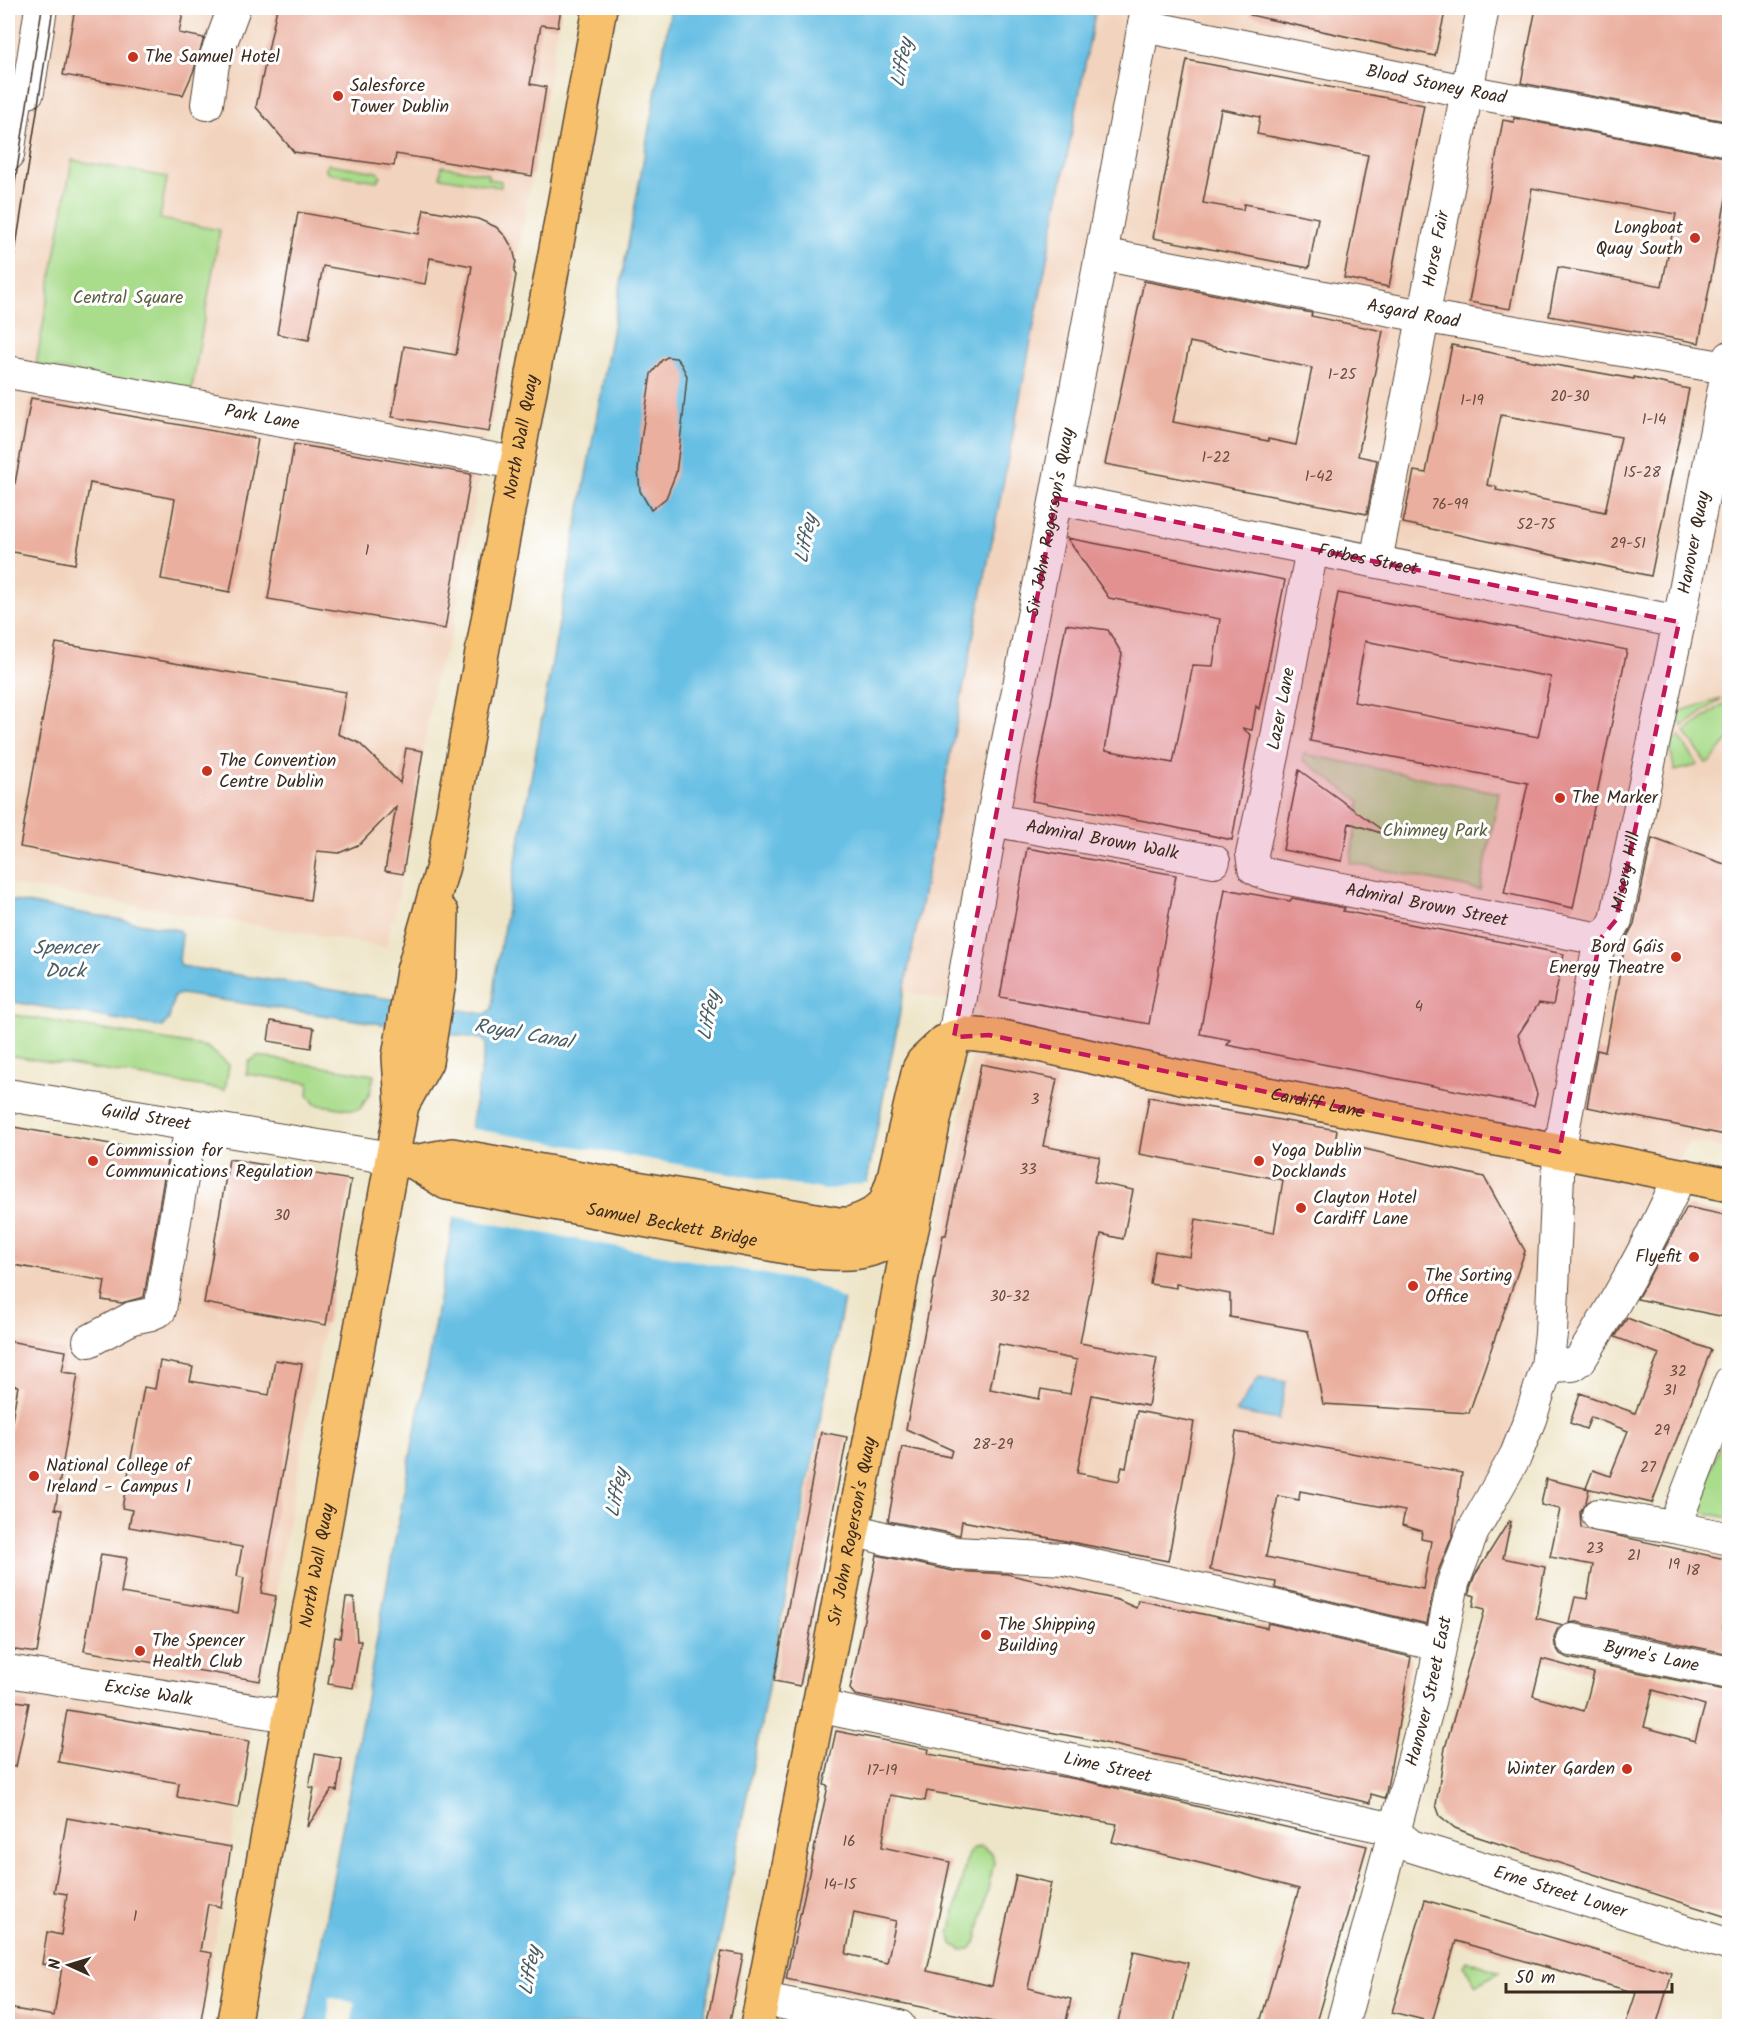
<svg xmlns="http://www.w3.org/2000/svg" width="1737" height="2034" font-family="Kalam,sans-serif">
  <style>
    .built { fill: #f2d4be }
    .green { fill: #a9dc8b; stroke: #728354; stroke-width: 1.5 }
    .water { fill: #67bfe4; stroke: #517481; stroke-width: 1.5 }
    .pier { fill: #eee5c8 }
    .building { fill: #eaaf9e; fill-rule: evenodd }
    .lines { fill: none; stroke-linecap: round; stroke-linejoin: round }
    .minor-casing { stroke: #564638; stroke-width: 34 }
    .major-casing { stroke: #564638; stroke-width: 36 }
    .minor { stroke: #fff; stroke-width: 32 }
    .major { stroke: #f7c06c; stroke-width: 33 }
    .tram { stroke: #3b2a1e; stroke-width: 1.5 }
    .marked { fill: #c2185b; fill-opacity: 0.2; stroke: #c2185b; stroke-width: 4.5; stroke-dasharray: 12 8; stroke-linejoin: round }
    .poi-dot { fill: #c8321e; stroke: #fff; stroke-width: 2 }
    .labels { text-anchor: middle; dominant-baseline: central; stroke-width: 6; stroke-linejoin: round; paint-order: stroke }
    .number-label { font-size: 15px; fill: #674b3e }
    .poi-label { font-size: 18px; fill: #3b2a1e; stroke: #fff; text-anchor: start }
    .street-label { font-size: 18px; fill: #3b2a1e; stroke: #fff }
    .park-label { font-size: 18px; fill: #5c5f3f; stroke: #fff }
    .water-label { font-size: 20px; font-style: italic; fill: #4a5e63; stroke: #fff }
  </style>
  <rect width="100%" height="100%" fill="#fff"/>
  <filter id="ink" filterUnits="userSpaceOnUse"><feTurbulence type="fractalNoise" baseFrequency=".0167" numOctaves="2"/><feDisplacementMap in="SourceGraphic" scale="12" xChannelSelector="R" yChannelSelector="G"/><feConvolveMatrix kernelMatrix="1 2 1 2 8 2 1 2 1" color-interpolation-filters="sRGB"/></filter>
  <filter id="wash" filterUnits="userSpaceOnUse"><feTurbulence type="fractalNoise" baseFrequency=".008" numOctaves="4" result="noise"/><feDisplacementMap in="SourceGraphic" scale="24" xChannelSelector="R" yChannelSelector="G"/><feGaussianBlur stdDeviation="1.35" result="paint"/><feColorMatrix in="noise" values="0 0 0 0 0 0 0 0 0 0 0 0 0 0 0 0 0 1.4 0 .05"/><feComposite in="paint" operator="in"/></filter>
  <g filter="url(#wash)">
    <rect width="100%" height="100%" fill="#eee5c8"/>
    <path class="built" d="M 8,8 L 561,8 L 452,634 L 435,678 L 394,921 L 391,920 L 386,947 L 8,884 Z
      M 1096,8 L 1729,8 L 1729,1149 L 1689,1141 L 1448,1586 L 1430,1643 L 1120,1592 L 1087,1739 L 856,1697 L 850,1689 L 981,1008 L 903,991 Z
      M 8,1126 L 177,1155 L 179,1150 L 351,1180 L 250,1734 L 200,2026 L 8,2026 Z"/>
    <path class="green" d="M 72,160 L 167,177 L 160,219 L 220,230 L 191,393 L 36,365 Z
      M 329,164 L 377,172 L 381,176 L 377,181 L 328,173 L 325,168 Z
      M 442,166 L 488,174 L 488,179 L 501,181 L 501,187 L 440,177 Z
      M 1721,699 L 1683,727 L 1674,714 L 1674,713 Z
      M 1729,700 L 1729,739 L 1711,761 L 1706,763 L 1685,732 Z
      M 1679,736 L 1698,765 L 1675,771 L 1669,744 Z
      M 1304,754 L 1499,793 L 1480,890 L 1350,863 L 1360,801 L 1303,760 Z
      M 8,1014 L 207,1047 L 229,1065 L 225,1090 L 8,1055 Z
      M 257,1056 L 374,1075 L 370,1093 L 360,1109 L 352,1110 L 315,1104 L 308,1095 L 309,1083 L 246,1074 L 249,1062 Z
      M 1729,1419 L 1729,1518 L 1696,1511 Z
      M 981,1846 L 992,1853 L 994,1862 L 977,1940 L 970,1949 L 962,1950 L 952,1944 L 950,1935 L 967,1856 L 972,1849 Z
      M 1467,1961 L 1500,1972 L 1476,1985 L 1464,1966 Z"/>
    <path class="water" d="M 671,8 L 1096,8 L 702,2026 L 306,2026 L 486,1044 L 483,1039 L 181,994 L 174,996 L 169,1019 L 162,1027 L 8,1001 L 8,900 L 178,930 L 182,935 L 179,960 L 181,966 L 485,1014 L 492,1009 L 495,976 Z
      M 1259,1377 L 1286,1382 L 1279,1420 L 1236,1412 Z"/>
    <path class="pier" d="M 468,1128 L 826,1190 L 869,1182 L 846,1301 L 813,1283 L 451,1216 Z
      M 329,1997 L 355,2003 L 351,2026 L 329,2026 Z"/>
    <g id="blocks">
      <path class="building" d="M 75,8 L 184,8 L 179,33 L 204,38 L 194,70 L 183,95 L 63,75 Z
        M 277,8 L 561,8 L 558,27 L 541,25 L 530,84 L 546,87 L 532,176 L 396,154 L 394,166 L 294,152 L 256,107 Z
        M 1250,8 L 1446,8 L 1435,56 L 1250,15 Z
        M 1536,8 L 1730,8 L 1730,122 L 1521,83 Z
        M 1187,60 L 1424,105 L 1389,287 L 1344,278 L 1368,155 L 1257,134 L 1260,117 L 1221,109 L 1203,203 L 1243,210 L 1244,204 L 1318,218 L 1309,268 L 1153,238 Z
        M 1514,118 L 1730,158 L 1730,177 L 1699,343 L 1549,316 L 1558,267 L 1662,286 L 1676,214 L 1532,188 L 1510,309 L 1469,302 L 1503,120 L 1514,122 Z
        M 424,209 L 478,219 L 496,227 L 506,237 L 513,249 L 516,261 L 514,272 L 516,275 L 489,432 L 392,417 L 404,346 L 456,355 L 472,266 L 430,258 L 425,284 L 323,266 L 309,340 L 277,334 L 298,212 L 419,234 Z
        M 1144,281 L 1312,313 L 1311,316 L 1383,331 L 1358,456 L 1377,460 L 1367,514 L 1105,464 ZM 1190,342 L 1312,368 L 1296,445 L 1268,439 L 1268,441 L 1173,422 Z
        M 1452,345 L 1522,359 L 1634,379 L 1634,377 L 1689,389 L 1651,576 L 1403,523 L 1414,471 L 1426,473 ZM 1501,415 L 1621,437 L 1605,512 L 1496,490 L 1497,487 L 1487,485 Z
        M 667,357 L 676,358 L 681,364 L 687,376 L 683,417 L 676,473 L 666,498 L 651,510 L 640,491 L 638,470 L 640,447 L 651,374 L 662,360 Z
        M 31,398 L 258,439 L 230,592 L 161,579 L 175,499 L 90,483 L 75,564 L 8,551 L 8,495 L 10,482 L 15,483 Z
        M 294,444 L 471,474 L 445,629 L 268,599 Z
        M 1067,538 L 1285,580 L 1259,709 L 1256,706 L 1252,730 L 1242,728 L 1251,735 L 1232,840 L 1145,821 L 1032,801 L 1066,624 L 1108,630 L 1122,654 L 1105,750 L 1173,763 L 1193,665 L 1213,666 L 1220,619 L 1109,598 Z
        M 1338,593 L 1627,650 L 1573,908 L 1504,893 L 1528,783 L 1310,741 ZM 1365,641 L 1551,677 L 1538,737 L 1354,702 Z
        M 56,643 L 346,692 L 338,734 L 359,743 L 400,783 L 406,748 L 423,751 L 403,874 L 385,871 L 396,807 L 360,844 L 339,853 L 317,851 L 310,900 L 20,847 Z
        M 1299,770 L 1382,830 L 1381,833 L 1349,823 L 1342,861 L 1283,850 Z
        M 1652,838 L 1730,866 L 1730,1136 L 1587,1107 L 1597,1050 L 1605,1052 L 1626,939 L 1634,924 Z
        M 1027,848 L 1176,875 L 1149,1024 L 1000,997 Z
        M 1225,889 L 1290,901 L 1292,898 L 1345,908 L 1343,911 L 1564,954 L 1553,1005 L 1539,1003 L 1518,1035 L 1537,1094 L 1534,1106 L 1227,1045 L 1231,1040 L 1200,1034 Z
        M 271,1021 L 314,1028 L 311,1048 L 268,1041 Z
        M 981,1064 L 1057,1079 L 1043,1146 L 1100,1157 L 1094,1182 L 1133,1190 L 1123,1239 L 1101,1234 L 1080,1343 L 1157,1358 L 1148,1406 L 1092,1395 L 1077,1473 L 1119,1481 L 1122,1467 L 1126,1468 L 1137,1411 L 1194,1422 L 1168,1561 L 962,1521 L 960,1535 L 888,1521 L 902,1447 L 950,1457 L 952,1450 L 906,1429 L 943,1235 L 946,1235 ZM 999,1344 L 1077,1360 L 1070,1394 L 1041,1389 L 1039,1399 L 990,1389 Z
        M 1149,1097 L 1337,1130 L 1335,1142 L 1484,1177 L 1525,1251 L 1469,1413 L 1323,1404 L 1308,1331 L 1230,1317 L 1230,1294 L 1176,1284 L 1176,1288 L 1150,1284 L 1155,1251 L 1190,1257 L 1196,1219 L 1274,1233 L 1283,1180 L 1139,1154 Z
        M 8,1126 L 168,1154 L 144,1297 L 122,1303 L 102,1300 L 105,1281 L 8,1264 Z
        M 229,1159 L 351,1180 L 326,1325 L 204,1303 Z
        M 1687,1207 L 1730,1216 L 1730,1318 L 1637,1299 Z
        M 1627,1318 L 1711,1350 L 1652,1503 L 1586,1488 L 1593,1470 L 1610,1476 L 1628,1431 L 1591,1417 L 1586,1429 L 1570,1423 L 1580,1393 L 1635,1413 L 1659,1354 L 1615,1337 Z
        M 8,1341 L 66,1351 L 62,1372 L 78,1374 L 55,1509 L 62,1510 L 37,1653 L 8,1649 L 8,1443 L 18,1386 L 8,1385 Z
        M 275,1360 L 302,1364 L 261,1593 L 276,1596 L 260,1681 L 84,1651 L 101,1554 L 127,1558 L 121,1593 L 238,1613 L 244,1578 L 237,1576 L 242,1547 L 129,1527 L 132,1510 L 122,1508 L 144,1387 L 155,1389 L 160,1361 L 193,1367 L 190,1381 L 269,1395 Z
        M 821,1432 L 847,1437 L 800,1686 L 774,1681 Z
        M 1236,1432 L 1462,1473 L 1452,1537 L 1435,1579 L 1427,1624 L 1275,1588 L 1276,1582 L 1210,1570 ZM 1300,1491 L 1405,1511 L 1402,1525 L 1422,1531 L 1421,1539 L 1431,1541 L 1423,1589 L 1266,1557 L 1278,1496 L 1299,1500 Z
        M 1546,1479 L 1589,1489 L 1586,1502 L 1580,1512 L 1581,1528 L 1730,1560 L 1730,1600 L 1723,1628 L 1730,1629 L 1729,1654 L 1576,1622 L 1569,1623 L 1575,1597 L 1587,1599 L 1593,1565 L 1550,1557 L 1560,1509 L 1541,1505 Z
        M 1509,1521 L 1511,1522 L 1503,1558 L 1545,1567 L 1536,1618 L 1563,1625 L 1558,1628 L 1554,1637 L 1555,1646 L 1560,1654 L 1568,1658 L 1730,1691 L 1730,1918 L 1475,1836 L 1455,1828 L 1440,1816 L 1436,1805 L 1445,1748 L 1485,1609 L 1473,1606 L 1475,1596 L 1469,1594 L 1470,1588 L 1475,1575 ZM 1542,1659 L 1594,1673 L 1584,1711 L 1533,1696 ZM 1653,1690 L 1705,1705 L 1695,1741 L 1644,1727 Z
        M 877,1555 L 953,1571 L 1007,1574 L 1118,1600 L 1136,1608 L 1138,1600 L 1267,1628 L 1268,1623 L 1411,1657 L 1385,1798 L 1371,1794 L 1370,1803 L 1087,1739 L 855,1695 L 850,1689 Z
        M 346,1598 L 354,1598 L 357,1641 L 361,1641 L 353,1688 L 328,1684 L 335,1637 L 340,1638 Z
        M 8,1700 L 29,1703 L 16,1767 L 8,1766 Z
        M 67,1710 L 249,1741 L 238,1808 L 177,1797 L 179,1783 L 58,1762 Z
        M 836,1731 L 929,1749 L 928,1754 L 1076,1779 L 1157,1797 L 1367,1846 L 1315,2026 L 1259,2026 L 1299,1889 L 1233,1871 L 1112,1842 L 1117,1824 L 927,1791 L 925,1801 L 890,1795 L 882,1847 L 950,1862 L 927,1971 L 992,1986 L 1016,1875 L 1051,1883 L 1028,1988 L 1071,1999 L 1065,2026 L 1012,2026 L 786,1979 L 828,1786 L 824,1785 ZM 854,1912 L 896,1921 L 887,1963 L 846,1954 Z
        M 315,1754 L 342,1759 L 337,1791 L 332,1790 L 307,1827 L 314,1788 L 309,1787 Z
        M 67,1818 L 231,1847 L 221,1907 L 208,1904 L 200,1951 L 212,1953 L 200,2026 L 8,2026 L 8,2008 L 54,2016 L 62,1967 L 42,1964 L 47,1932 L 61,1935 L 67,1894 L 54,1892 Z
        M 1425,1900 L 1672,1973 L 1656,2026 L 1625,2026 L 1636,1993 L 1456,1941 L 1432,2022 L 1392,2012 Z
        M 722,1951 L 743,1955 L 729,2026 L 707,2026 Z
        M 1134,1951 L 1188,1963 L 1173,2026 L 1117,2026 Z"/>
    </g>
  </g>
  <g filter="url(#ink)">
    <use href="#blocks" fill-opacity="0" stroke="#564638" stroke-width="1.5"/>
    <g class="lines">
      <defs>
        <g id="minor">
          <path id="s1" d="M 1144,26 L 1450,88 L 1730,140"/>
          <path d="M 28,92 L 41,8"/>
          <path d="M 207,104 L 213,64 L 234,8"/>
          <path d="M 8,155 L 15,107"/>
          <path id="s2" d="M 1101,254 L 1422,316 L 1727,368"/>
          <path id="s3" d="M 8,372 L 516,463"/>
          <path id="s4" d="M 1056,498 L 1679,622"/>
          <path id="s5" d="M 1312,549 L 1277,737 L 1252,854 L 1254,868 L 1264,873 L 1274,876 L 1600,939"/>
          <path id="s6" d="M 1376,561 L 1483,8"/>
          <path id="s7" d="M 992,820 L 1214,861"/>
          <path id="s8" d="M 954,1037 L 992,820 L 1044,561 L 1147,8"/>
          <path id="s9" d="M 8,1095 L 392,1158"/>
          <path d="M 89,1341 L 132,1318 L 151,1314 L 160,1310 L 191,1125"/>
          <path d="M 1547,1366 L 1573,1365 L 1580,1360 C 1617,1301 1652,1240 1680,1175"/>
          <path d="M 1598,1515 L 1674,1527 L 1730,1539"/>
          <path d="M 1674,1527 L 1730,1382"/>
          <path d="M 854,1530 L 887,1539 L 956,1553 L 1064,1559 L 1240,1598 L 1430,1643 L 1441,1643"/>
          <path id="s10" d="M 1572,1640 L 1730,1673"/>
          <path id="s11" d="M 8,1671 L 289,1716"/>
          <path id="s12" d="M 818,1706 L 1380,1826 L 1395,1833 L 1411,1846 L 1730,1945"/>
          <path d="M 763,1999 L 899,2026"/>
          <path id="s13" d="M 1342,2026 L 1430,1698 L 1453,1583 L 1473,1531 L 1516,1455 L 1530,1419 L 1547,1366 L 1551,1334 L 1559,1152 L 1600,939 L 1611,929 L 1616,920 L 1679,622 L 1730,357"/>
        </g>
        <g id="major">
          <path d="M 402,1105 L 426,1062 L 440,976 L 442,913"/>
          <path id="s14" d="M 392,1158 L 414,1162 L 452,1155 L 838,1224 L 850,1224 L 863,1219 L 873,1214 L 885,1204 L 893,1181 L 919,1069 L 923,1062 L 944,1042 L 966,1034 L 1008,1038 L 1181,1077 L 1730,1185"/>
          <path id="s15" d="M 414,1162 L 447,1183 L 807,1251 C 841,1255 878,1258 902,1228 C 907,1222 910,1214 914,1207"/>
          <path id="s16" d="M 233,2026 L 402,1105 L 399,1057 L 413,971 L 443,866 L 600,8"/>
          <path id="s17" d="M 757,2026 L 906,1255 C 924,1182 933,1108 954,1037"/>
        </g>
      </defs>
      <use href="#minor" class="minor-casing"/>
      <use href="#major" class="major-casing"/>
      <use href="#minor" class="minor"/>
      <use href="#major" class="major"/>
      <path class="tram" d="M 8,228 L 42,8
        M 8,298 L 53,8"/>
    </g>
  </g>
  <path class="marked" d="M 1056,498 L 1679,622 L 1616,920 L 1600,939 L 1559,1152 L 989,1035 L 954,1037 Z"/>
  <g class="poi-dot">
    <circle cx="133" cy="57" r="6"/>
    <circle cx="338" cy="96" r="6"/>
    <circle cx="1695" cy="238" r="6"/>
    <circle cx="207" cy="771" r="6"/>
    <circle cx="1560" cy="798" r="6"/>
    <circle cx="1676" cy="957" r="6"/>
    <circle cx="93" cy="1161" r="6"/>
    <circle cx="1259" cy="1161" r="6"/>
    <circle cx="1301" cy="1208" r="6"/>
    <circle cx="1694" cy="1257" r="6"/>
    <circle cx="1413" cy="1286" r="6"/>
    <circle cx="34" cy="1476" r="6"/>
    <circle cx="986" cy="1635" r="6"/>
    <circle cx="140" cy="1651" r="6"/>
    <circle cx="1627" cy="1769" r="6"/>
  </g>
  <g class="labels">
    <g class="number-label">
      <text x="1342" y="375">1-25</text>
      <text x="1570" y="397">20-30</text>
      <text x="1472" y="401">1-19</text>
      <text x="1654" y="420">1-14</text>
      <text x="1216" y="458">1-22</text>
      <text x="1642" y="473">15-28</text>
      <text x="1319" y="477">1-42</text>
      <text x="1450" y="505">76-99</text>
      <text x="1536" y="525">52-75</text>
      <text x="1628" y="544">29-51</text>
      <text x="367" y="551">1</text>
      <text x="1419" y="1007">4</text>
      <text x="1035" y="1100">3</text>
      <text x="1028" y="1170">33</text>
      <text x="282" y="1216">30</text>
      <text x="1010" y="1297">30-32</text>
      <text x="1678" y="1372">32</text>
      <text x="1670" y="1391">31</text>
      <text x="1662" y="1431">29</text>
      <text x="993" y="1445">28-29</text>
      <text x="1648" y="1468">27</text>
      <text x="1595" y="1549">23</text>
      <text x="1634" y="1556">21</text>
      <text x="1674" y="1565">19</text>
      <text x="1693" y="1571">18</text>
      <text x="882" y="1771">17-19</text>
      <text x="849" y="1842">16</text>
      <text x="840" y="1885">14-15</text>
      <text x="135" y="1917">1</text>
    </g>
    <g class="poi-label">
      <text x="145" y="57">The Samuel Hotel</text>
      <text x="350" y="86">Salesforce<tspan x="350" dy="21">Tower Dublin</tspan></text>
      <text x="1683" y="228" text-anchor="end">Longboat<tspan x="1683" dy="21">Quay South</tspan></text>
      <text x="219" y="761">The Convention<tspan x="219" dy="21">Centre Dublin</tspan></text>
      <text x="1572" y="798">The Marker</text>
      <text x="1664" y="947" text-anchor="end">Bord Gáis<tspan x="1664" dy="21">Energy Theatre</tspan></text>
      <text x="105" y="1151">Commission for<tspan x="105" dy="21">Communications Regulation</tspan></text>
      <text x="1271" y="1151">Yoga Dublin<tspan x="1271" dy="21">Docklands</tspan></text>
      <text x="1313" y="1198">Clayton Hotel<tspan x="1313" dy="21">Cardiff Lane</tspan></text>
      <text x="1682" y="1257" text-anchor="end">Flyefit</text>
      <text x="1425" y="1276">The Sorting<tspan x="1425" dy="21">Office</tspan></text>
      <text x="46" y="1466">National College of<tspan x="46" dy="21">Ireland - Campus 1</tspan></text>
      <text x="998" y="1625">The Shipping<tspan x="998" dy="21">Building</tspan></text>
      <text x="152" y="1641">The Spencer<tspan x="152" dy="21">Health Club</tspan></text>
      <text x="1615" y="1769" text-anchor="end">Winter Garden</text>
    </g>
    <g class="street-label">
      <text stroke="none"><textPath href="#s1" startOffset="298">Blood Stoney Road</textPath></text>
      <text stroke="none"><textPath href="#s6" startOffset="318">Horse Fair</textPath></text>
      <text stroke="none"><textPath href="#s2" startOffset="318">Asgard Road</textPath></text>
      <text stroke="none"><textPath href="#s3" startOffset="258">Park Lane</textPath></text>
      <text stroke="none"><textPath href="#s16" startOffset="1617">North Wall Quay</textPath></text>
      <text stroke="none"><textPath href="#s8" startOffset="524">Sir John Rogerson's Quay</textPath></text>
      <text stroke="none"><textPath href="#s13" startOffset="1536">Hanover Quay</textPath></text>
      <text stroke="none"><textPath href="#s4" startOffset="318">Forbes Street</textPath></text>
      <text transform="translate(1282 709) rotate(-79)">Lazer Lane</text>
      <text stroke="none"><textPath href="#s7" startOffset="112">Admiral Brown Walk</textPath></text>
      <text stroke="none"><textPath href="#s13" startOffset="1200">Misery Hill</textPath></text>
      <text stroke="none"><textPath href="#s5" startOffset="502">Admiral Brown Street</textPath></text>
      <text stroke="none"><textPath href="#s14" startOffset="1064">Cardiff Lane</textPath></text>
      <text stroke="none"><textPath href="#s9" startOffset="140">Guild Street</textPath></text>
      <text stroke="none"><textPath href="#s15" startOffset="268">Samuel Beckett Bridge</textPath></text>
      <text stroke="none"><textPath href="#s17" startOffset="504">Sir John Rogerson's Quay</textPath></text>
      <text stroke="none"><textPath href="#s16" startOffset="468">North Wall Quay</textPath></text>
      <text stroke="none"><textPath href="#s10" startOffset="81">Byrne's Lane</textPath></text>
      <text stroke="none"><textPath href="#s13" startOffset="346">Hanover Street East</textPath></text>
      <text stroke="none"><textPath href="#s11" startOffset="142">Excise Walk</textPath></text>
      <text stroke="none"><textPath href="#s12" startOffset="296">Lime Street</textPath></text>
      <text stroke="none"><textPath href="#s12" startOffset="768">Erne Street Lower</textPath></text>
    </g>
    <g class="park-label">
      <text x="128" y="298">Central Square</text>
      <text x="1435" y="831">Chimney Park</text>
    </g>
    <g class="water-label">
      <text transform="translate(903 63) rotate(-79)">Liffey</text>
      <text transform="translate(807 539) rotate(-79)">Liffey</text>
      <text x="65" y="949">Spencer<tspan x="65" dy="23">Dock</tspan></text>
      <text transform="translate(710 1016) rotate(-79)">Liffey</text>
      <text transform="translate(523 1035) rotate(10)">Royal Canal</text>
      <text transform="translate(618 1493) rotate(-79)">Liffey</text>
      <text transform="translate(531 1971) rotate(-80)">Liffey</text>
    </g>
  </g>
  <rect width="1737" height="2034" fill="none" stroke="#fff" stroke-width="30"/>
  <g transform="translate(69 1965) rotate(274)" stroke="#ffffff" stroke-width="4.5" paint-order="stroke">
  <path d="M0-4.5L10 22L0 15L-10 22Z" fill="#3b2a1e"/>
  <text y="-9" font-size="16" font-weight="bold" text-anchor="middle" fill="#3b2a1e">N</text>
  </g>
  <path d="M1506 1983v9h166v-9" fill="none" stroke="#3b2a1e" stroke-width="3"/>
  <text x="1515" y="1983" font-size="18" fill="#3b2a1e" stroke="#ffffff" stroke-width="4.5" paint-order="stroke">50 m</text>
</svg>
